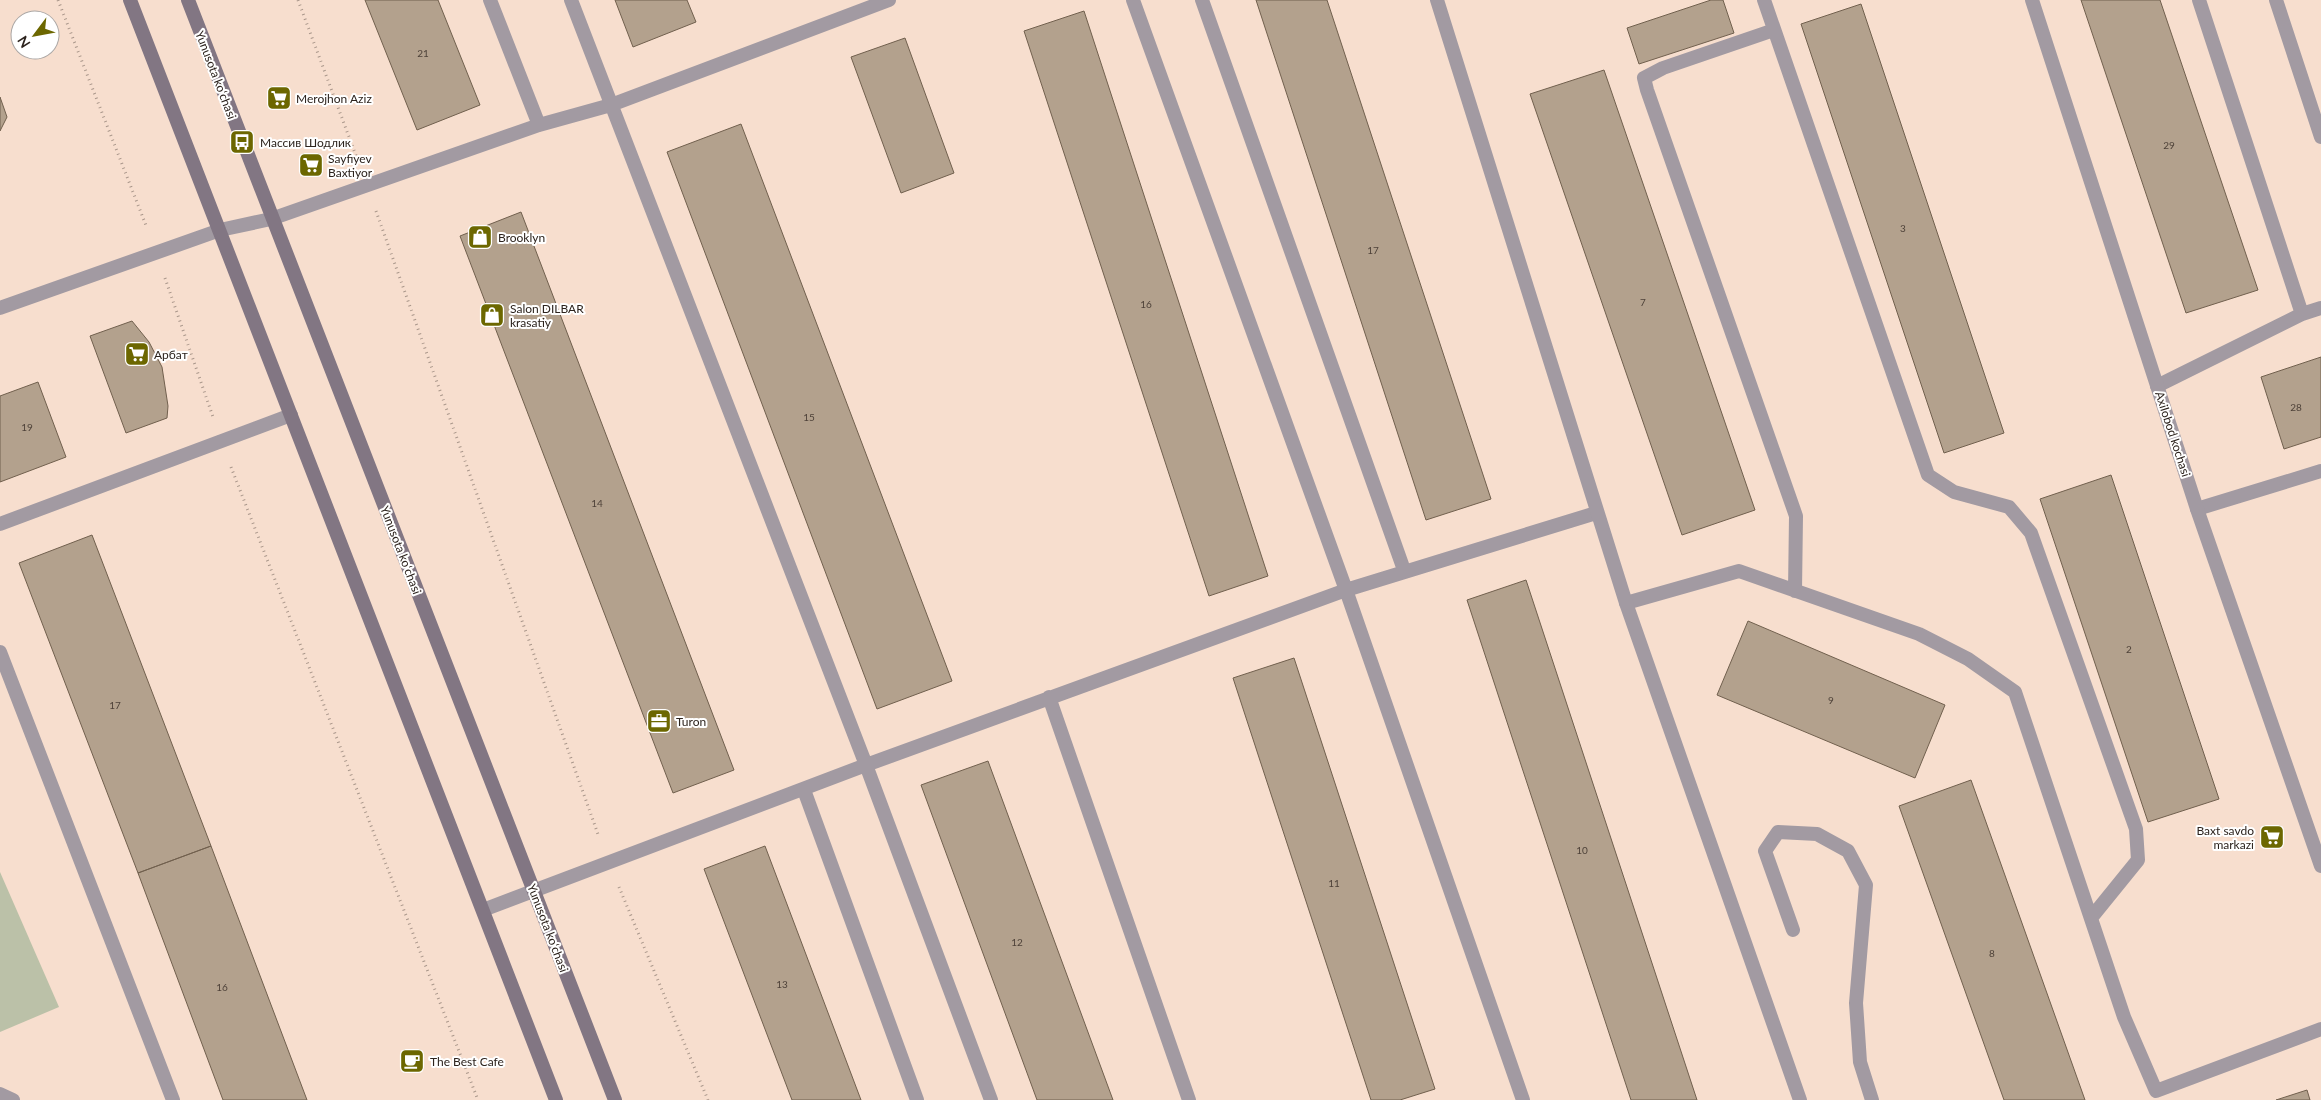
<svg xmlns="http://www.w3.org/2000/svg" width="2321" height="1100" font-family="Lato,sans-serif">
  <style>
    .green { fill: #bbc1a8 }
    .building { fill: #b3a18d; stroke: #71604e }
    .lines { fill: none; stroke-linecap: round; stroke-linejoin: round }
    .path { stroke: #aa978b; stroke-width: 3; stroke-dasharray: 1 4; stroke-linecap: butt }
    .service { stroke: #a29aa2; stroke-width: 14 }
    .minor { stroke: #a29aa2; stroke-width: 14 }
    .secondary { stroke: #827683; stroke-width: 14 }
    .labels { text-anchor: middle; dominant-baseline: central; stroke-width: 4; stroke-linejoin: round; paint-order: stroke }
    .number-label { font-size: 10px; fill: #4e4239 }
    .street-label { font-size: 12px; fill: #2c231d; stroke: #fff }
    .poi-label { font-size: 12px; fill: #2c231d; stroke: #fff; text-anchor: start }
  </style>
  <rect width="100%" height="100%" fill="#f7dece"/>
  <path class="green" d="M 0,872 L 59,1007 L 0,1032 Z"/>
  <path class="building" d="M 365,0 L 438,0 L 480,105 L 417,130 Z
    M 615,0 L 687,0 L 696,22 L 633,47 Z
    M 1256,0 L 1327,0 L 1491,499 L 1426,520 Z
    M 1711,0 L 1723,0 L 1734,33 L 1639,64 L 1627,28 Z
    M 2081,0 L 2160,0 L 2258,290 L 2186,313 Z
    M 1861,4 L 2004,433 L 1944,453 L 1801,24 Z
    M 1084,11 L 1268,576 L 1209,596 L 1024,31 Z
    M 905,38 L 954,173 L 901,193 L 851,57 Z
    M 1604,70 L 1755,510 L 1682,535 L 1530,94 Z
    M 0,97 L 7,117 L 0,131 Z
    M 741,124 L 952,681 L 877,709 L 667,152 Z
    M 521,212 L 734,770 L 673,793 L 460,236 Z
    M 132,321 L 149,342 L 162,367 L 168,406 L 167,418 L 126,433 L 90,336 Z
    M 2321,357 L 2321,437 L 2284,449 L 2261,377 Z
    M 38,382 L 66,457 L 0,482 L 0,396 Z
    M 2111,475 L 2219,799 L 2148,822 L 2040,499 Z
    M 92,535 L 211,846 L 138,873 L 19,563 Z
    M 1526,580 L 1697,1100 L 1631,1100 L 1467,600 Z
    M 1748,621 L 1945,705 L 1915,778 L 1717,695 Z
    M 1294,658 L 1435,1089 L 1400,1100 L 1371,1100 L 1233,678 Z
    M 988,761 L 1113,1100 L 1037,1100 L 921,785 Z
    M 1971,780 L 2085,1100 L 2004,1100 L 1899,806 Z
    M 211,846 L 307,1100 L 223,1100 L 138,873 Z
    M 765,846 L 861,1100 L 792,1100 L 704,869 Z
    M 2307,1090 L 2310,1100 L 2276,1100 Z"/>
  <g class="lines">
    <path class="path" d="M 58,0 L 147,228
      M 298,0 L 358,161
      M 376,211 L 599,837
      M 165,278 L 213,417
      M 231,467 L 478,1100
      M 619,887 L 708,1100"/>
    <path class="service" d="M 490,0 L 539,125
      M 571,0 L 866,765 L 991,1100
      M 1133,0 L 1346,590 L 1523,1100
      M 1202,0 L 1404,570
      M 1764,0 L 1928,475 L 1954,492 L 2009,507 L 2031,533 L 2136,829 L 2138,860 L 2091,918
      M 2276,0 L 2321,137
      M 1774,30 L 1663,68 L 1644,78 L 1647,90 L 1796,516 L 1795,591
      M 220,230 L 271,219 L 539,125 L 611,105 L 889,0
      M 2302,314 L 2321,308
      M 2157,386 L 2302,314 L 2199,0
      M 2197,509 L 2321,471
      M 1626,603 L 1739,571 L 1919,634 L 1968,659 L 2015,692 L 2124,1017 L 2156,1091 L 2321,1029
      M 0,652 L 173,1100
      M 1049,697 L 1189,1100
      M 804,790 L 917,1100
      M 483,910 L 866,765 L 1346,590 L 1596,513
      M 1793,930 L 1765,851 L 1778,832 L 1817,834 L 1848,851 L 1866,885 L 1856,1003 L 1860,1062 L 1872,1100
      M 0,1094 L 13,1100"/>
    <path class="minor" d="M 1437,0 L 1626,603 L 1800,1100
      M 2032,0 L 2197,509 L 2321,866
      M 0,308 L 220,230
      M 0,524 L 291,415"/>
    <path class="secondary" d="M 130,0 L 556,1100
      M 188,0 L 615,1100"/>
  </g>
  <defs>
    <symbol id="supermarket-square" viewBox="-11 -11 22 22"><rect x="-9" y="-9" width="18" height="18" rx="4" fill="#6c6700" stroke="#fff"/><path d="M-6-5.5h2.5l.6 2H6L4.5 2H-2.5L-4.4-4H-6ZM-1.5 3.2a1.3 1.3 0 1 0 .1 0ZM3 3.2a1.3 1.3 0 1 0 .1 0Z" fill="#fff"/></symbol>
    <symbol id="bus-square" viewBox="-11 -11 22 22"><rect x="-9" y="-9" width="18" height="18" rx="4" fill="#6c6700" stroke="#fff"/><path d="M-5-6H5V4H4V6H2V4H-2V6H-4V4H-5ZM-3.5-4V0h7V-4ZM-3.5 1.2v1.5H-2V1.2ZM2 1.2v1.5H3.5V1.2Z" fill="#fff"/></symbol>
    <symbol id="shop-square" viewBox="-11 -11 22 22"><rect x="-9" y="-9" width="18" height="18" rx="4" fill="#6c6700" stroke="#fff"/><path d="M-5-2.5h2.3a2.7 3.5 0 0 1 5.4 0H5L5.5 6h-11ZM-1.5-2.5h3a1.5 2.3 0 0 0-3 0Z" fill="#fff"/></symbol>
    <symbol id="office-square" viewBox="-11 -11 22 22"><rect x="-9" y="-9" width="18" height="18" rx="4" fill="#6c6700" stroke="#fff"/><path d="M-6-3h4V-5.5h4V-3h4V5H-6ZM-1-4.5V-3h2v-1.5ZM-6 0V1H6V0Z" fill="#fff"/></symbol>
    <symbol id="cafe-square" viewBox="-11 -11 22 22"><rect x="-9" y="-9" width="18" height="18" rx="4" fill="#6c6700" stroke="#fff"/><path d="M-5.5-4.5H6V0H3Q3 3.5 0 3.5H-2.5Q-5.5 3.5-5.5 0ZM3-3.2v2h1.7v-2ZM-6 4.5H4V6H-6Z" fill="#fff"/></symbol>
  </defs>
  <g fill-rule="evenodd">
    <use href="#supermarket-square" x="265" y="84" width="28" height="28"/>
    <use href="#bus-square" x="228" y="128" width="28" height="28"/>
    <use href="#supermarket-square" x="297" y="151" width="28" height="28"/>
    <use href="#shop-square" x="466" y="223" width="28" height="28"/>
    <use href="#shop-square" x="478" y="301" width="28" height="28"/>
    <use href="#supermarket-square" x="123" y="340" width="28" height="28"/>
    <use href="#office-square" x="645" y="707" width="28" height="28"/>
    <use href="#supermarket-square" x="2258" y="823" width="28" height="28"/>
    <use href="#cafe-square" x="398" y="1047" width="28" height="28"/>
  </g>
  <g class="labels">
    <g class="number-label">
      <text x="423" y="53">21</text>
      <text x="2169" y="145">29</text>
      <text x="1903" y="228">3</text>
      <text x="1373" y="250">17</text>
      <text x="1643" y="302">7</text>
      <text x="1146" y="304">16</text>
      <text x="2296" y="407">28</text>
      <text x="809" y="417">15</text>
      <text x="27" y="427">19</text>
      <text x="597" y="503">14</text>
      <text x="2129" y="649">2</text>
      <text x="1831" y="700">9</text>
      <text x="115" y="705">17</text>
      <text x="1582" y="850">10</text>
      <text x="1334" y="883">11</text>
      <text x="1017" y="942">12</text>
      <text x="1992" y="953">8</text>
      <text x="782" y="984">13</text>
      <text x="222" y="987">16</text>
    </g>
    <g class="street-label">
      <text transform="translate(216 75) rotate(69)">Yunusota koʻchasi</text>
      <text transform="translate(2173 434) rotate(72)">Axilobod kochasi</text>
      <text transform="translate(401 550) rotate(69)">Yunusota koʻchasi</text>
      <text transform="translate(548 928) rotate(69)">Yunusota koʻchasi</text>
    </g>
    <g class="poi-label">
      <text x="296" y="98">Merojhon Aziz</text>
      <text x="260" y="142">Массив Шодлик</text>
      <text x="328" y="158">Sayfiyev<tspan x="328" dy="14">Baxtiyor</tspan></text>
      <text x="498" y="237">Brooklyn</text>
      <text x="510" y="308">Salon DILBAR<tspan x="510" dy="14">krasatiy</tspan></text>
      <text x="154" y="354">Арбат</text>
      <text x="676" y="721">Turon</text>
      <text x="2254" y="830" text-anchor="end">Baxt savdo<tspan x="2254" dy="14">markazi</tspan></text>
      <text x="430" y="1061">The Best Cafe</text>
    </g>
  </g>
  <g transform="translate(35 35) rotate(238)"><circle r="24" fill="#ffffff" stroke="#aba7a5"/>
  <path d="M0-4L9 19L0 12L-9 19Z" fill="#6c6700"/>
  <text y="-8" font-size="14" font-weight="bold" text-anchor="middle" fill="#2c231d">N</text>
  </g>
</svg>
